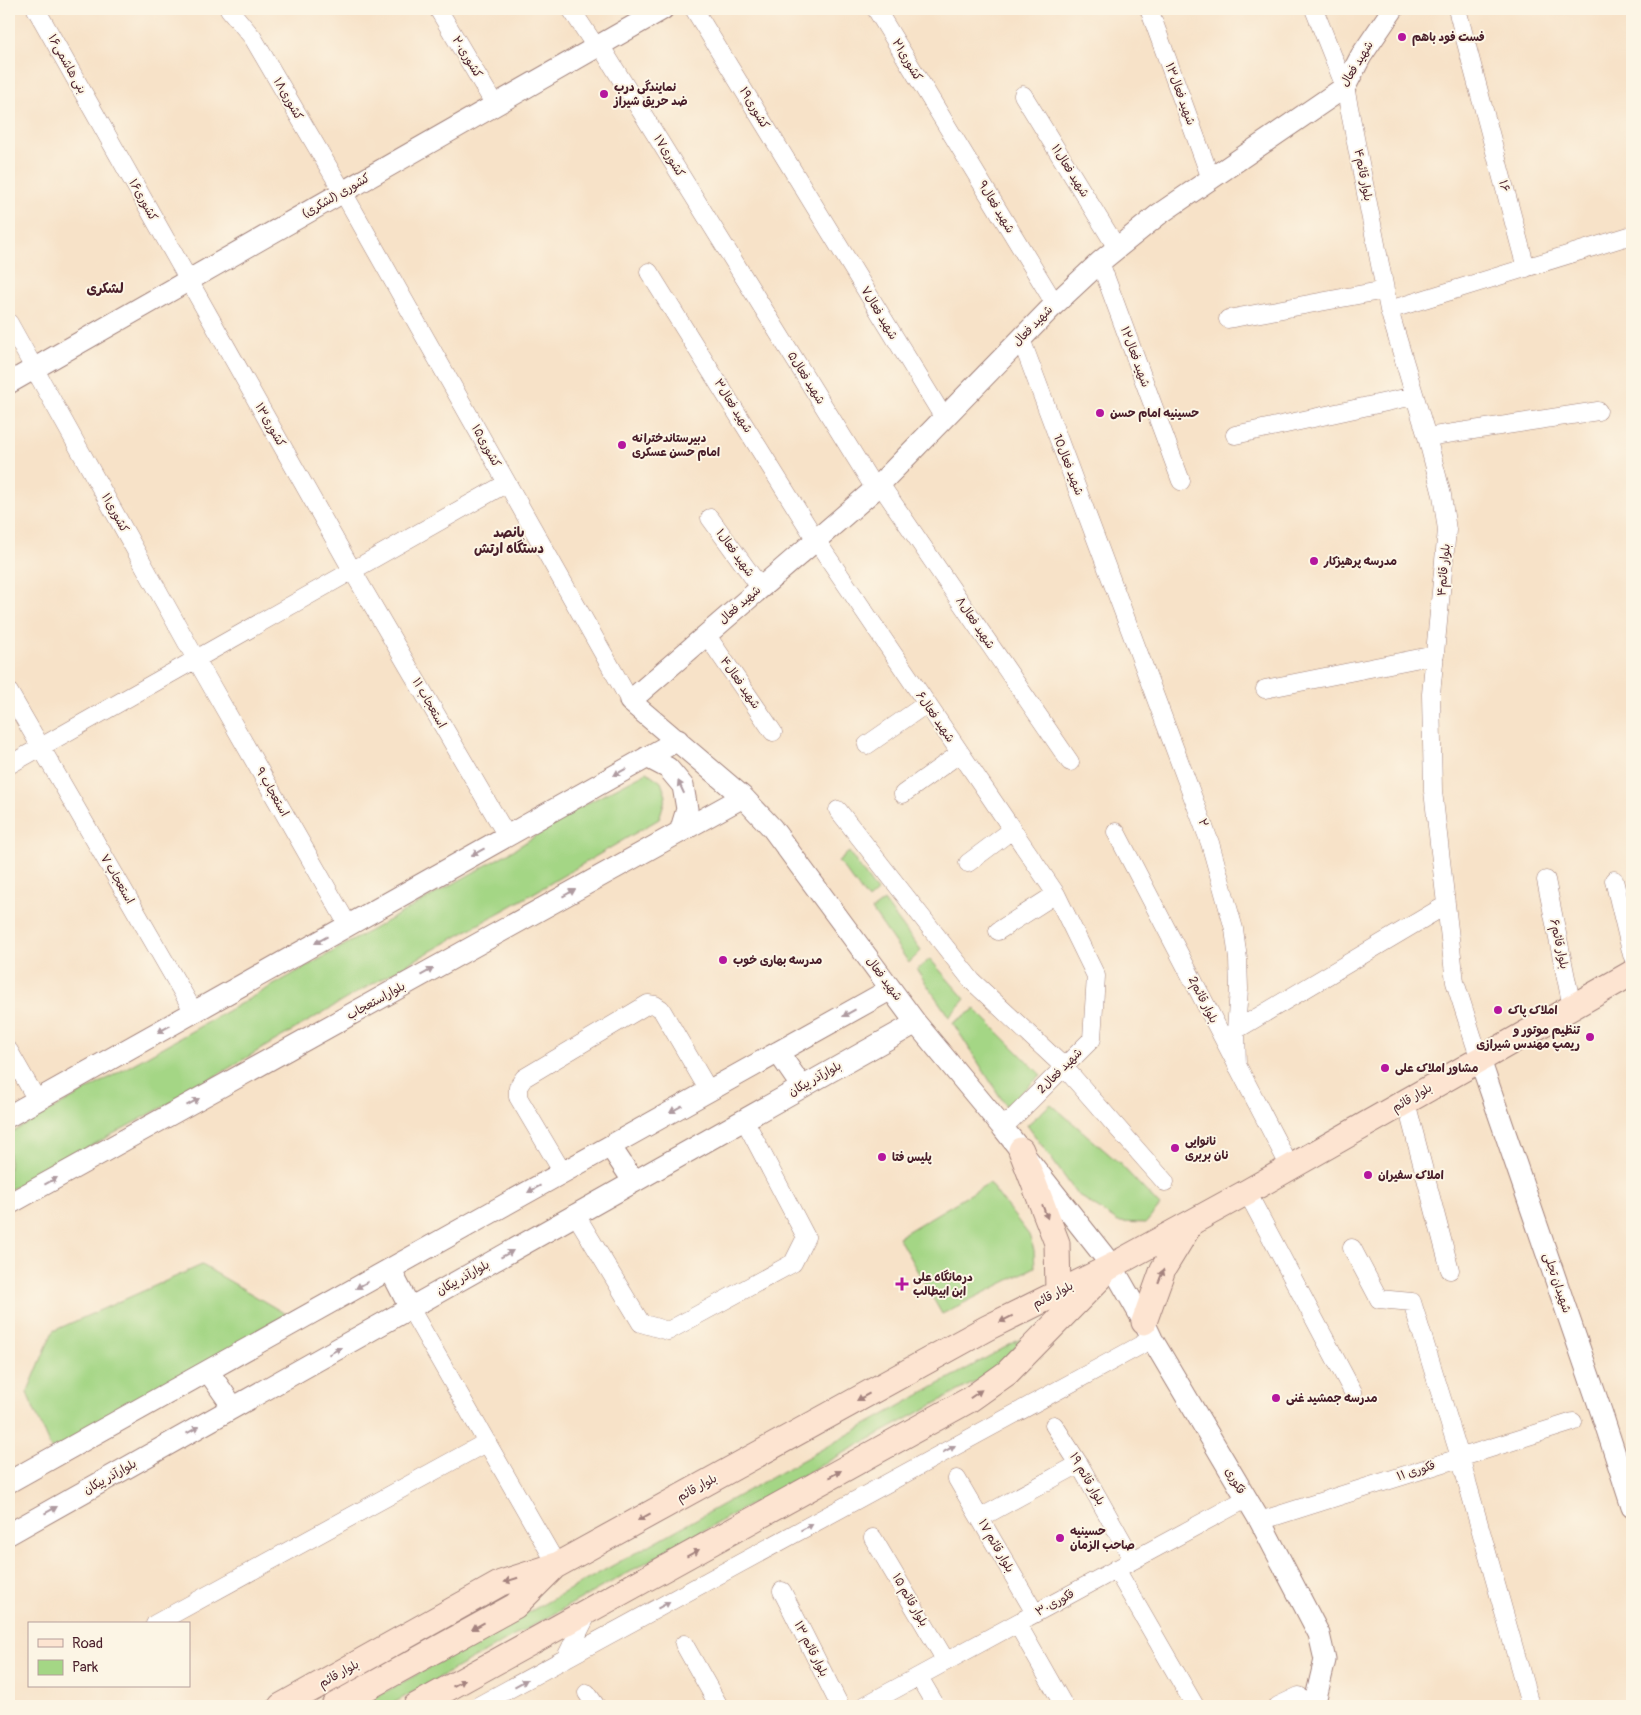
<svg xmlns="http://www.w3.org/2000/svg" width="1641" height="1715" font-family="Pangolin,'Playpen Sans Arabic',sans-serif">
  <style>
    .green { fill: #a4d685; stroke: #777a58 }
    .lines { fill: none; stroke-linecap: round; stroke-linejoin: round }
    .minor-casing { stroke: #a0807a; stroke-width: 19 }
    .tertiary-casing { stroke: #a0807a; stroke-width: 23 }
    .secondary-casing { stroke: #a0807a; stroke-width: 27 }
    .minor { stroke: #fff; stroke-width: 18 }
    .tertiary { stroke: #fff; stroke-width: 21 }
    .secondary { stroke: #fde4d1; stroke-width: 25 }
    .oneway { fill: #ae9aa0 }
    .oneway2 { fill: #a4827e }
    .poi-dot { fill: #b5179e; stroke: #fcf5e5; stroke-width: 2 }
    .labels { text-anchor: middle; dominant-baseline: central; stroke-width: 4; stroke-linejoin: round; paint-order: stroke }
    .poi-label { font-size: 12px; font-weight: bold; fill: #4a1f2b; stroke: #fcf5e5; text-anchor: start }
    .street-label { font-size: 12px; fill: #4a1f2b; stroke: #fcf5e5 }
    .neighbourhood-label { font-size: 14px; font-weight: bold; fill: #4a1f2b; stroke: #fcf5e5 }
  </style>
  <rect width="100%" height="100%" fill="#fcf5e5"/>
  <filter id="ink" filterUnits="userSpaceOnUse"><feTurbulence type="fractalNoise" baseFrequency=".02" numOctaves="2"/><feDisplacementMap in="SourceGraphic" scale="10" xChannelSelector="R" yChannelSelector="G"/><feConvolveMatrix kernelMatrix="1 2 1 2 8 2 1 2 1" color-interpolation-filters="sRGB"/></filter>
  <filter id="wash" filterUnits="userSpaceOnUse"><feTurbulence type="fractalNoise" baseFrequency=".0096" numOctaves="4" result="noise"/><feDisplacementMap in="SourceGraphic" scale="20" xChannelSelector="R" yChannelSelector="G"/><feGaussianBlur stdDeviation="1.12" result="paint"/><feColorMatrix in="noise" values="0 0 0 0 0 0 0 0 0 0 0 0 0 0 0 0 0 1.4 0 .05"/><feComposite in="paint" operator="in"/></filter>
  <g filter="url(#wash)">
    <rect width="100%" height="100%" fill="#f7e2c8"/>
    <path class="green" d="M 647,772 L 661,782 L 666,796 L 659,819 L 527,897 L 351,996 L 163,1107 L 9,1190 L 9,1134 L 515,849 L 582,806 Z
      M 849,852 L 877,892 L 868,900 L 838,861 Z
      M 884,901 L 921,951 L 909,963 L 872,910 Z
      M 930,959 L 965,999 L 949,1017 L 917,970 Z
      M 975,1009 L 1041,1075 L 1006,1106 L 953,1023 Z
      M 1051,1104 L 1118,1162 L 1160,1206 L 1146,1223 L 1118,1222 L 1077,1194 L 1027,1125 Z
      M 989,1183 L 1029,1235 L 1034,1250 L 1035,1267 L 942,1314 L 898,1237 Z
      M 202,1265 L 296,1320 L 55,1458 L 27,1393 L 53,1331 Z
      M 1022,1338 L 1001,1368 L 818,1467 L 388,1706 L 360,1706 Z"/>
  </g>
  <g filter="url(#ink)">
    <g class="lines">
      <defs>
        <path id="minor" d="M 36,9 L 352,570 L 507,836
          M 229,9 L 253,38 L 343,192 L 630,701
          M 438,9 L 495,105
          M 571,9 L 596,47
          M 694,9 L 944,418
          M 876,9 L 1055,304
          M 1149,9 L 1211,179
          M 1314,9 L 1345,87 L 1389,310 L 1427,437 L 1442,495 L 1447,530 L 1431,694 L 1433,791 L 1455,982 L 1480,1060
          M 1457,9 L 1526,268
          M 600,45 L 875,489
          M 1023,95 L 1117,248
          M 1100,262 L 1181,481
          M 649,272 L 816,540 L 1056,894 L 1096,976 L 1092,1039 L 1003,1128
          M 1389,310 L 1632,235
          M 1228,319 L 1385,290
          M 9,323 L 196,659 L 348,925
          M 1021,339 L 1210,843 L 1234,929 L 1238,959 L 1239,989 L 1236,1030 L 1237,1066
          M 1235,435 L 1414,396
          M 1427,437 L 1598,411
          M 880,484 L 1070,762
          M 710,518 L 760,587
          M 706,634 L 773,732
          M 1265,689 L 1435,655
          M 9,692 L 194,1012
          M 867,745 L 926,704
          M 9,765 L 507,483
          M 903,794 L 959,754
          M 838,810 L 972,981 L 1064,1067 L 1165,1182
          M 1116,832 L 1290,1167
          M 968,863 L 1012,830
          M 1546,880 L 1572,1007
          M 1614,880 L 1632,955
          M 998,931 L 1056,894
          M 1236,1030 L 1446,905
          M 9,1051 L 37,1100
          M 1406,1102 L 1450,1270
          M 563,1173 L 518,1097 L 518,1087 L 524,1078 L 648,1004 L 655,1005 L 661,1009 L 709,1091
          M 1247,1192 L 1353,1392
          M 576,1215 L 641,1323 L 668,1331 L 793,1263 L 806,1237 L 744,1119
          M 1352,1248 L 1379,1299 L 1412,1302 L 1460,1457 L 1529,1701
          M 410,1308 L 557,1565
          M 1054,1425 L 1079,1464 L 1133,1560
          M 957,1479 L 1035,1613
          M 980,1518 L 1079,1464
          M 1260,1521 L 1573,1422
          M 873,1538 L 946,1661
          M 1116,1569 L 1195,1706
          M 782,1591 L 840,1706
          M 1017,1623 L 1064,1706
          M 155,1624 L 487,1442
          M 684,1644 L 719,1706
          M 565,1659 L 589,1611
          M 919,1677 L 936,1706
          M 587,1693 L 596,1706
          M 478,1706 L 1152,1339
          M 864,1706 L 1246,1499
          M 1278,1706 L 1299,1696"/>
        <path id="tertiary" d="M 9,383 L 663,9
          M 647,757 L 668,768 L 683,786 L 687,809 L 680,832
          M 778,1052 L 802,1087
          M 1480,1060 L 1602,1414 L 1632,1507
          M 9,1116 L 678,740
          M 610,1146 L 634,1182
          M 9,1204 L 743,797
          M 390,1269 L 410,1308
          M 208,1371 L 233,1407
          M 9,1482 L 891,989
          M 9,1534 L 916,1023
          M 1314,1706 L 1325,1660 L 1319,1634 L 1260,1521 L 1152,1339 L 1144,1322 L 1112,1266 L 1003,1128 L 916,1023 L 772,828 L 743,797 L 630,701 L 875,489 L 1055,304 L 1100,262 L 1158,215 L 1345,87 L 1361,56 L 1393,9"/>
        <path id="secondary" d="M 1021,1150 L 1057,1243 L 1058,1292
          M 1144,1322 L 1163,1269 L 1191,1223
          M 281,1706 L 501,1583 L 557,1565 L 987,1328 L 1112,1266 L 1247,1192 L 1632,973
          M 334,1706 L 515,1606 L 553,1568
          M 416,1706 L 969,1400 L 1007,1373 L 1100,1278"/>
      </defs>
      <use href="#minor" class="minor-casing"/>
      <use href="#tertiary" class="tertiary-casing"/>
      <use href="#secondary" class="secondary-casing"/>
      <use href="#minor" class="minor"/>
      <use href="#tertiary" class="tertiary"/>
      <use href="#secondary" class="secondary"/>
    </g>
    <defs><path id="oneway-solid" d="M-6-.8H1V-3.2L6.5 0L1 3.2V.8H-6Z" transform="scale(1.25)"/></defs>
    <g class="oneway">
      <use href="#oneway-solid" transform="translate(620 772) rotate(151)"/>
      <use href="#oneway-solid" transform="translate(681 787) rotate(-115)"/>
      <use href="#oneway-solid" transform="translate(478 852) rotate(151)"/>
      <use href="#oneway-solid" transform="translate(569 893) rotate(-29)"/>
      <use href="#oneway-solid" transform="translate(321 940) rotate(151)"/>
      <use href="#oneway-solid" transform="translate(427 972) rotate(-29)"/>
      <use href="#oneway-solid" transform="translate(849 1013) rotate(151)"/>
      <use href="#oneway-solid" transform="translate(164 1029) rotate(151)"/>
      <use href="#oneway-solid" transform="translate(193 1102) rotate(-29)"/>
      <use href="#oneway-solid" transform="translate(676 1109) rotate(151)"/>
      <use href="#oneway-solid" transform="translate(51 1181) rotate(-29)"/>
      <use href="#oneway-solid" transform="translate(534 1189) rotate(151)"/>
      <use href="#oneway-solid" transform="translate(507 1254) rotate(-29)"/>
      <use href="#oneway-solid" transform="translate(362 1285) rotate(151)"/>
      <use href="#oneway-solid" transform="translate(335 1351) rotate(-29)"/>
      <use href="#oneway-solid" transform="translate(193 1430) rotate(-29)"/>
      <use href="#oneway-solid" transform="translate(949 1449) rotate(-29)"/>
      <use href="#oneway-solid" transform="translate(51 1510) rotate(-29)"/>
      <use href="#oneway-solid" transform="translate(807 1527) rotate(-29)"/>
      <use href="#oneway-solid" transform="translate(664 1605) rotate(-29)"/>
      <use href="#oneway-solid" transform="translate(521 1683) rotate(-29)"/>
    </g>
    <g class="oneway2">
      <use href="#oneway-solid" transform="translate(1045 1212) rotate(69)"/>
      <use href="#oneway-solid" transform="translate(1161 1276) rotate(-69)"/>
      <use href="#oneway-solid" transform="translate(1006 1319) rotate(153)"/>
      <use href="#oneway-solid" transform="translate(976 1394) rotate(-35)"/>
      <use href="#oneway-solid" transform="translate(863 1397) rotate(151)"/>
      <use href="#oneway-solid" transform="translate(835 1474) rotate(-29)"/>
      <use href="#oneway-solid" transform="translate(644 1517) rotate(151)"/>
      <use href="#oneway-solid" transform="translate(693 1553) rotate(-29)"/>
      <use href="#oneway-solid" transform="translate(511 1580) rotate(162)"/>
      <use href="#oneway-solid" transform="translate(478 1626) rotate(151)"/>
      <use href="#oneway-solid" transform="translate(459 1683) rotate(-29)"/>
    </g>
  </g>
  <g class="poi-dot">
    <circle cx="1402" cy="37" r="5"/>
    <circle cx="604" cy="94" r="5"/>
    <circle cx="1100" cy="413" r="5"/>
    <circle cx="622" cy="445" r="5"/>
    <circle cx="1314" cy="561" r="5"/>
    <circle cx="723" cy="960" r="5"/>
    <circle cx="1498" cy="1010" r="5"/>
    <circle cx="1590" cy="1037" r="5"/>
    <circle cx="1385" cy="1068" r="5"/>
    <circle cx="1175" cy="1148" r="5"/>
    <circle cx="882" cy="1157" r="5"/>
    <circle cx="1368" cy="1175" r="5"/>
    <path d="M899.5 1276.5h5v5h5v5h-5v5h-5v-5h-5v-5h5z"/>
    <circle cx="1276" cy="1398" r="5"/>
    <circle cx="1060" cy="1538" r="5"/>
  </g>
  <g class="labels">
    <g class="poi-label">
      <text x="1412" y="37">فست فود باهم</text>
      <text x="614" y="87">نمایندگی درب<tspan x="614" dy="14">ضد حریق شیراز</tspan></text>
      <text x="1110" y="413">حسینیه امام حسن</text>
      <text x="632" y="438">دبیرستاندخترانه<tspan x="632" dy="14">امام حسن عسکری</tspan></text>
      <text x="1324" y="561">مدرسه پرهیزکار</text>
      <text x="733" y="960">مدرسه بهاری خوب</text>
      <text x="1508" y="1010">املاک پاک</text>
      <text x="1580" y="1030" text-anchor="end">تنظیم موتور و<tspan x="1580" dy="14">ریمپ مهندس شیرازی</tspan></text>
      <text x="1395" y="1068">مشاور املاک علی</text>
      <text x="1185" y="1141">نانوایی<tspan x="1185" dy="14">نان بربری</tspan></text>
      <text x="892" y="1157">پلیس فتا</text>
      <text x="1378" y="1175">املاک سفیران</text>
      <text x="913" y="1277">درمانگاه علی<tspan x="913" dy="14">ابن ابیطالب</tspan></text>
      <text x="1286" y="1398">مدرسه جمشید غنی</text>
      <text x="1070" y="1531">حسینیه<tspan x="1070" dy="14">صاحب الزمان</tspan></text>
    </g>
    <g class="street-label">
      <text transform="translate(467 57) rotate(59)">کشوری۲۰</text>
      <text transform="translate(907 60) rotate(59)">۲۱کشوری</text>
      <text transform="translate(67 64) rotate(61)">بنی هاشمی۱۶</text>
      <text transform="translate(1357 64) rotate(-58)">شهید فعال</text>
      <text transform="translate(1180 94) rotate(70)">شهید فعال۱۳</text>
      <text transform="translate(288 99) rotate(60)">کشوری۱۸</text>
      <text transform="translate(754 108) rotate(59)">۱۹کشوری</text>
      <text transform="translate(669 156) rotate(58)">۱۷کشوری</text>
      <text transform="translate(1070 171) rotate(58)">شهید فعال۱۱</text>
      <text transform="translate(1363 175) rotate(79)">بلوار قائم۴</text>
      <text transform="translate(1504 186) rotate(75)">۱۶</text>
      <text transform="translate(336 196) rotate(-30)">کشوری (لشکری)</text>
      <text transform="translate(143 200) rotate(61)">کشوری۱۶</text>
      <text transform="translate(996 207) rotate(59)">شهید فعال۹</text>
      <text transform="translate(879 313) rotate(59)">شهید فعال۷</text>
      <text transform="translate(1033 326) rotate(-46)">شهید فعال</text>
      <text transform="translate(1135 357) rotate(70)">شهید فعال۱۲</text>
      <text transform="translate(806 378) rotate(58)">شهید فعال۵</text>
      <text transform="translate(733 406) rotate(58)">شهید فعال۳</text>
      <text transform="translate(270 425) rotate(60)">۱۳کشوری</text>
      <text transform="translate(486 446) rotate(61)">کشوری۱۵</text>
      <text transform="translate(1068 465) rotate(69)">10شهید فعال</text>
      <text transform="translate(115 513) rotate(61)">۱۱کشوری</text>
      <text transform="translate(735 553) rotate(54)">شهید فعال۱</text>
      <text transform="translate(1444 570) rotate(-85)">بلوار قائم۴</text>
      <text transform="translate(740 605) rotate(-41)">شهید فعال</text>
      <text transform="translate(975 623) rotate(56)">شهید فعال۸</text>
      <text transform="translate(740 683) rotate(55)">شهید فعال۴</text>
      <text transform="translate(429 703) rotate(60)">استعجاب ۱۱</text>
      <text transform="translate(935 717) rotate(56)">شهید فعال۶</text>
      <text transform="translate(272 792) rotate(60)">استعجاب ۹</text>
      <text transform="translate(1203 823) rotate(69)">۲</text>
      <text transform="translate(117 879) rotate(60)">استعجاب ۷</text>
      <text transform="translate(1559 944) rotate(78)">بلوار قائم۶</text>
      <text transform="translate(884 979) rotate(53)">شهید فعال</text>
      <text transform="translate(1203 1000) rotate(63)">2بلوار قائم</text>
      <text transform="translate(376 1001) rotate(-29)">بلواراستعجاب</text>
      <text transform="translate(1060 1071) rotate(-45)">شهید فعال2</text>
      <text transform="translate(815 1079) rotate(-29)">بلوارآذر پیکان</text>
      <text transform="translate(1412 1098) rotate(-30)">بلوار قائم</text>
      <text transform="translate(463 1278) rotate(-29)">بلوارآذر پیکان</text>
      <text transform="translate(1557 1283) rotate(71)">شهیدان تجلی</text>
      <text transform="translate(1053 1295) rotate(-27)">بلوار قائم</text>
      <text transform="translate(1416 1471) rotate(-18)">فکوری ۱۱</text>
      <text transform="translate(110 1477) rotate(-29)">بلوارآذر پیکان</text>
      <text transform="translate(1087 1479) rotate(60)">بلوار قائم ۱۹</text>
      <text transform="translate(1235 1481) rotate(60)">فکوری</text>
      <text transform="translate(697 1488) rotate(-29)">بلوار قائم</text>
      <text transform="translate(996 1546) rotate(60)">بلوار قائم ۱۷</text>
      <text transform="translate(910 1600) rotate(60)">بلوار قائم ۱۵</text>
      <text transform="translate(1055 1603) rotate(-29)">فکوری۳۰</text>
      <text transform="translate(811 1649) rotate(63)">بلوار قائم ۱۳</text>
      <text transform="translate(339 1674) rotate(-29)">بلوار قائم</text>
    </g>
    <g class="neighbourhood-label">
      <text x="105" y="288">لشکری</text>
      <text x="509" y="532">پانصد<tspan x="509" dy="16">دستگاه ارتش</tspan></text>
    </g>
  </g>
  <rect width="1641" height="1715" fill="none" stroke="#fcf5e5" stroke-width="30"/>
  <rect x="28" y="1622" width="162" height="65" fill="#fcf5e5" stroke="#b59f9b"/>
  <rect x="38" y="1639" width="25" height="8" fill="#fde4d1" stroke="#b59f9b"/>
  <text x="72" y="1648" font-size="15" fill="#4a1f2b">Road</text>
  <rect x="38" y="1660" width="25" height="15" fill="#a4d685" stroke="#b59f9b"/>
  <text x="72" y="1672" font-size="15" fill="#4a1f2b">Park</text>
</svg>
